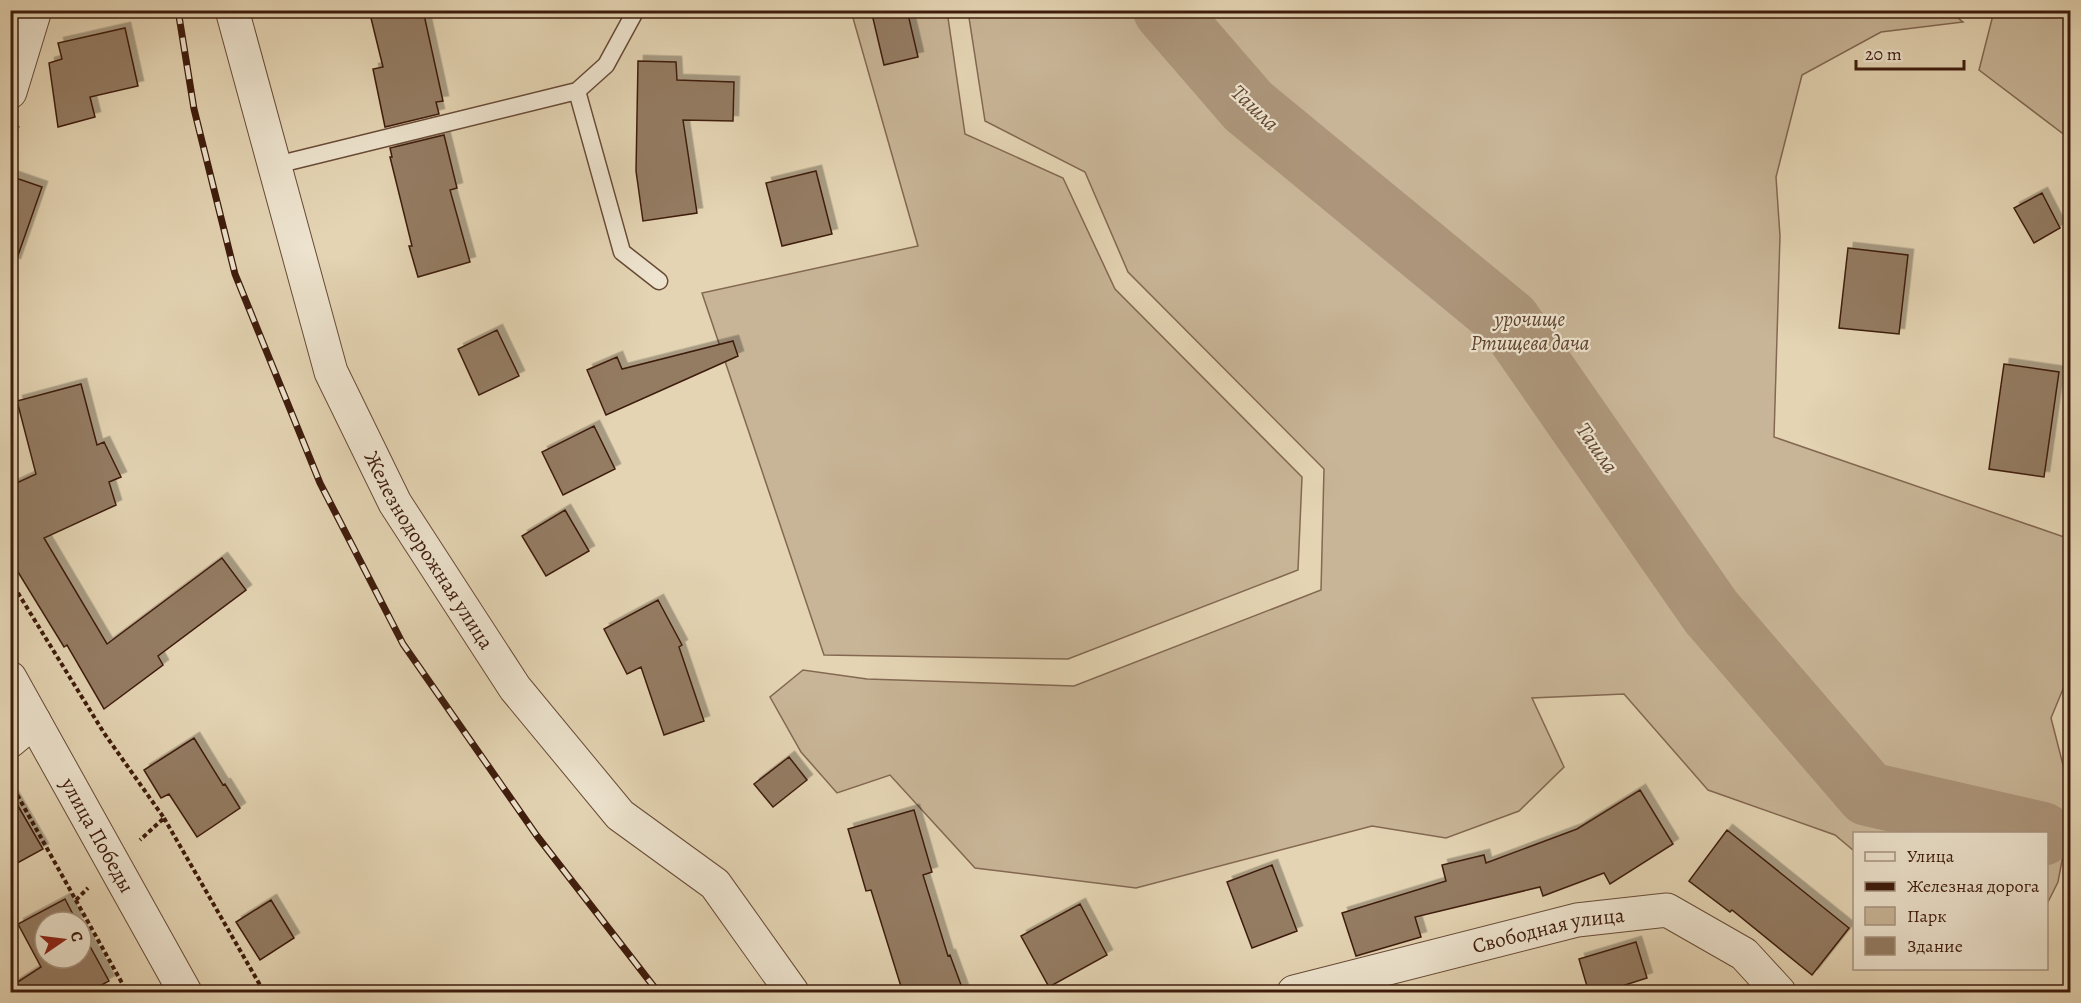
<svg xmlns="http://www.w3.org/2000/svg" width="2081" height="1003" font-family="Alegreya,serif">
  <style>
    .green { fill: #c8b597; stroke: #836852; stroke-width: 1.5 }
    .lines { fill: none; stroke-linecap: round; stroke-linejoin: round }
    .river { stroke: #ac957a; stroke-width: 64 }
    .building { fill: #947c63; stroke: #3e1c0c; stroke-width: 1.5; filter: url(#shadow) }
    .service-casing { stroke: #684a36; stroke-width: 19 }
    .minor-casing { stroke: #684a36; stroke-width: 35 }
    .tertiary-casing { stroke: #684a36; stroke-width: 35 }
    .path { stroke: #3e1c0c; stroke-width: 4; stroke-dasharray: 4.5 3; stroke-linecap: butt }
    .service { stroke: #ede3ce; stroke-width: 16 }
    .minor { stroke: #ede3ce; stroke-width: 33 }
    .tertiary { stroke: #ede3ce; stroke-width: 33 }
    .rail-casing { stroke: #3e1c0c; stroke-width: 7 }
    .rail { stroke: #ede3ce; stroke-width: 4.5; stroke-dasharray: 14; stroke-linecap: butt }
    .labels { text-anchor: middle; dominant-baseline: central; stroke-width: 4.5; stroke-linejoin: round; paint-order: stroke }
    .park-label { font-size: 21px; font-style: italic; fill: #60422f; stroke: #ede3ce }
    .street-label { font-size: 21px; fill: #3e1c0c; stroke: #ede3ce }
    .water-label { font-size: 22px; font-style: italic; fill: #644632; stroke: #ede3ce }
  </style>
  <defs>
    <filter id="shadow"><feDropShadow dx="5.5" dy="-5.5" stdDeviation="0" flood-color="#0004"/></filter>
  </defs>
  <rect width="100%" height="100%" fill="#e4d4b3"/>
  <filter id="stains"><feTurbulence type="fractalNoise" baseFrequency=".00333" numOctaves="4"/><feColorMatrix values="0 0 0 0 .2 0 0 0 0 .09 0 0 0 0 .02 0 0 0 .5 -.17"/></filter>
  <radialGradient id="worn" r=".72"><stop offset=".6" stop-color="#630" stop-opacity="0"/><stop offset="1" stop-color="#630" stop-opacity=".3"/></radialGradient>
  <path class="green" d="M 1948,10 L 1963,22 L 1881,32 L 1802,75 L 1776,177 L 1780,236 L 1774,437 L 2070,539 L 2070,672 L 2051,718 L 2070,792 L 2070,818 L 2058,882 L 2047,904 L 2046,834 L 1854,834 L 1854,851 L 1835,835 L 1708,790 L 1624,694 L 1532,698 L 1564,767 L 1519,811 L 1446,838 L 1372,826 L 1136,888 L 975,868 L 890,775 L 837,793 L 801,752 L 770,697 L 803,670 L 867,679 L 1074,686 L 1321,590 L 1324,469 L 1128,272 L 1085,172 L 985,121 L 968,11 Z
    M 851,11 L 947,11 L 965,134 L 1063,178 L 1115,289 L 1302,477 L 1298,570 L 1068,659 L 824,655 L 702,293 L 918,246 Z
    M 1994,11 L 2070,11 L 2070,139 L 1979,70 Z"/>
  <g class="lines">
    <path class="river" d="M 1165,10 L 1248,106 L 1509,321 L 1711,612 L 1868,794 L 2042,834"/>
  </g>
  <path class="building" d="M 369,10 L 423,10 L 443,101 L 436,102 L 439,114 L 385,127 L 373,69 L 383,67 Z
    M 871,10 L 907,10 L 918,57 L 884,65 Z
    M 125,28 L 138,86 L 90,97 L 95,117 L 58,127 L 49,63 L 62,59 L 58,43 Z
    M 638,61 L 676,62 L 677,80 L 734,82 L 733,121 L 683,120 L 697,213 L 643,221 L 636,171 Z
    M 444,135 L 457,188 L 450,190 L 470,262 L 418,277 L 409,246 L 412,246 L 390,157 L 392,157 L 390,148 Z
    M 816,171 L 832,234 L 782,246 L 766,183 Z
    M 10,176 L 42,187 L 15,264 L 10,263 Z
    M 2042,193 L 2060,228 L 2034,243 L 2014,208 Z
    M 1848,248 L 1908,255 L 1899,334 L 1839,328 Z
    M 497,330 L 519,376 L 479,395 L 458,349 Z
    M 733,341 L 738,356 L 606,415 L 587,370 L 617,357 L 622,369 Z
    M 2004,364 L 2059,372 L 2044,477 L 1989,469 Z
    M 81,384 L 97,445 L 104,442 L 121,477 L 109,482 L 116,505 L 44,538 L 107,644 L 222,558 L 246,590 L 158,656 L 163,665 L 104,709 L 67,645 L 64,647 L 10,559 L 10,486 L 36,474 L 17,401 Z
    M 594,426 L 615,469 L 563,495 L 542,452 Z
    M 565,510 L 589,551 L 546,576 L 522,536 Z
    M 658,600 L 682,645 L 679,647 L 704,721 L 664,735 L 641,667 L 627,674 L 604,629 Z
    M 194,738 L 223,785 L 225,784 L 240,808 L 197,837 L 169,794 L 161,798 L 144,770 Z
    M 789,757 L 807,780 L 773,807 L 754,784 Z
    M 1640,790 L 1673,844 L 1610,884 L 1604,873 L 1543,896 L 1540,887 L 1415,917 L 1421,937 L 1356,956 L 1342,913 L 1446,881 L 1442,865 L 1484,855 L 1486,863 L 1577,829 Z
    M 10,792 L 43,849 L 10,867 Z
    M 914,810 L 932,872 L 923,875 L 948,956 L 950,955 L 964,993 L 903,993 L 871,890 L 866,891 L 848,829 Z
    M 1727,830 L 1849,928 L 1812,975 L 1732,910 L 1730,912 L 1689,881 Z
    M 1272,865 L 1297,931 L 1252,948 L 1227,882 Z
    M 65,899 L 77,922 L 45,922 L 45,958 L 81,958 L 81,930 L 109,981 L 87,993 L 10,993 L 10,987 L 41,967 L 18,924 Z
    M 271,900 L 294,938 L 260,960 L 236,922 Z
    M 1080,904 L 1107,955 L 1049,987 L 1021,936 Z
    M 1636,942 L 1647,978 L 1600,993 L 1589,993 L 1579,959 Z"/>
  <g class="lines">
    <defs>
      <path id="service" d="M 577,91 L 622,252 L 659,281
        M 276,165 L 577,91 L 606,65 L 636,10"/>
      <g id="minor">
        <path id="s1" d="M 232,10 L 331,372 L 395,503 L 515,688 L 620,815 L 715,884 L 792,992"/>
        <path d="M 10,92 L 35,10"/>
        <path d="M 10,741 L 34,721"/>
        <path id="s2" d="M 1294,992 L 1577,920 L 1667,910 L 1744,954 L 1779,992"/>
      </g>
      <g id="tertiary">
        <path id="s3" d="M 10,678 L 185,992"/>
      </g>
    </defs>
    <use href="#service" class="service-casing"/>
    <use href="#minor" class="minor-casing"/>
    <use href="#tertiary" class="tertiary-casing"/>
    <path class="path" d="M 10,148 L 18,126
      M 10,580 L 104,733 L 164,818 L 140,840
      M 10,782 L 127,992
      M 164,818 L 264,992
      M 76,900 L 88,888"/>
    <use href="#service" class="service"/>
    <use href="#minor" class="minor"/>
    <use href="#tertiary" class="tertiary"/>
    <defs>
      <path id="rail" d="M 178,10 L 194,109 L 235,274 L 320,483 L 403,644 L 537,836 L 658,992"/>
    </defs>
    <use href="#rail" class="rail-casing"/>
    <use href="#rail" class="rail"/>
  </g>
  <g class="labels">
    <g class="park-label">
      <text x="1530" y="319">урочище<tspan x="1530" dy="24">Ртищева дача</tspan></text>
    </g>
    <g class="street-label">
      <text stroke="none"><textPath href="#s1" startOffset="579">Железнодорожная улица</textPath></text>
      <text stroke="none"><textPath href="#s3" startOffset="180">улица Победы</textPath></text>
      <text stroke="none"><textPath href="#s2" startOffset="262">Свободная улица</textPath></text>
    </g>
    <g class="water-label">
      <text transform="translate(1255 108) rotate(43)">Ташла</text>
      <text transform="translate(1597 448) rotate(55)">Ташла</text>
    </g>
  </g>
  <rect width="2081" height="1003" fill="none" stroke="#e4d4b3" stroke-width="36"/>
  <rect x="12" y="12" width="2057" height="979" fill="none" stroke="#3e1c0c" stroke-width="3"/>
  <rect x="18" y="18" width="2045" height="967" fill="none" stroke="#3e1c0c" stroke-width="1.5"/>
  <rect x="1853" y="832" width="195" height="138" fill="#ede3ce" stroke="#a79380" stroke-width="1.5"/>
  <rect x="1865" y="852" width="30" height="9" fill="#ede3ce" stroke="#a79380" stroke-width="1.5"/>
  <text x="1907" y="862" font-size="18" fill="#3e1c0c">Улица</text>
  <rect x="1865" y="882" width="30" height="9" fill="#3e1c0c" stroke="#a79380" stroke-width="1.5"/>
  <text x="1907" y="892" font-size="18" fill="#3e1c0c">Железная дорога</text>
  <rect x="1865" y="907" width="30" height="18" fill="#c8b597" stroke="#a79380" stroke-width="1.5"/>
  <text x="1907" y="922" font-size="18" fill="#3e1c0c">Парк</text>
  <rect x="1865" y="937" width="30" height="18" fill="#947c63" stroke="#a79380" stroke-width="1.5"/>
  <text x="1907" y="952" font-size="18" fill="#3e1c0c">Здание</text>
  <g transform="translate(63 940) rotate(76)"><circle r="28" fill="#ede3ce" stroke="#a79380" stroke-width="1.5"/>
  <path d="M0-4.5L10 22L0 15L-10 22Z" fill="#8f2418"/>
  <text y="-9" font-size="16" font-weight="bold" text-anchor="middle" fill="#3e1c0c">С</text>
  </g>
  <path d="M1856 60v9h108v-9" fill="none" stroke="#3e1c0c" stroke-width="3"/>
  <text x="1865" y="60" font-size="18" fill="#3e1c0c" stroke="#ede3ce" stroke-width="4.5" paint-order="stroke">20 m</text>
  <rect width="100%" height="100%" filter="url(#stains)"/>
  <rect width="100%" height="100%" fill="url(#worn)"/>
</svg>
